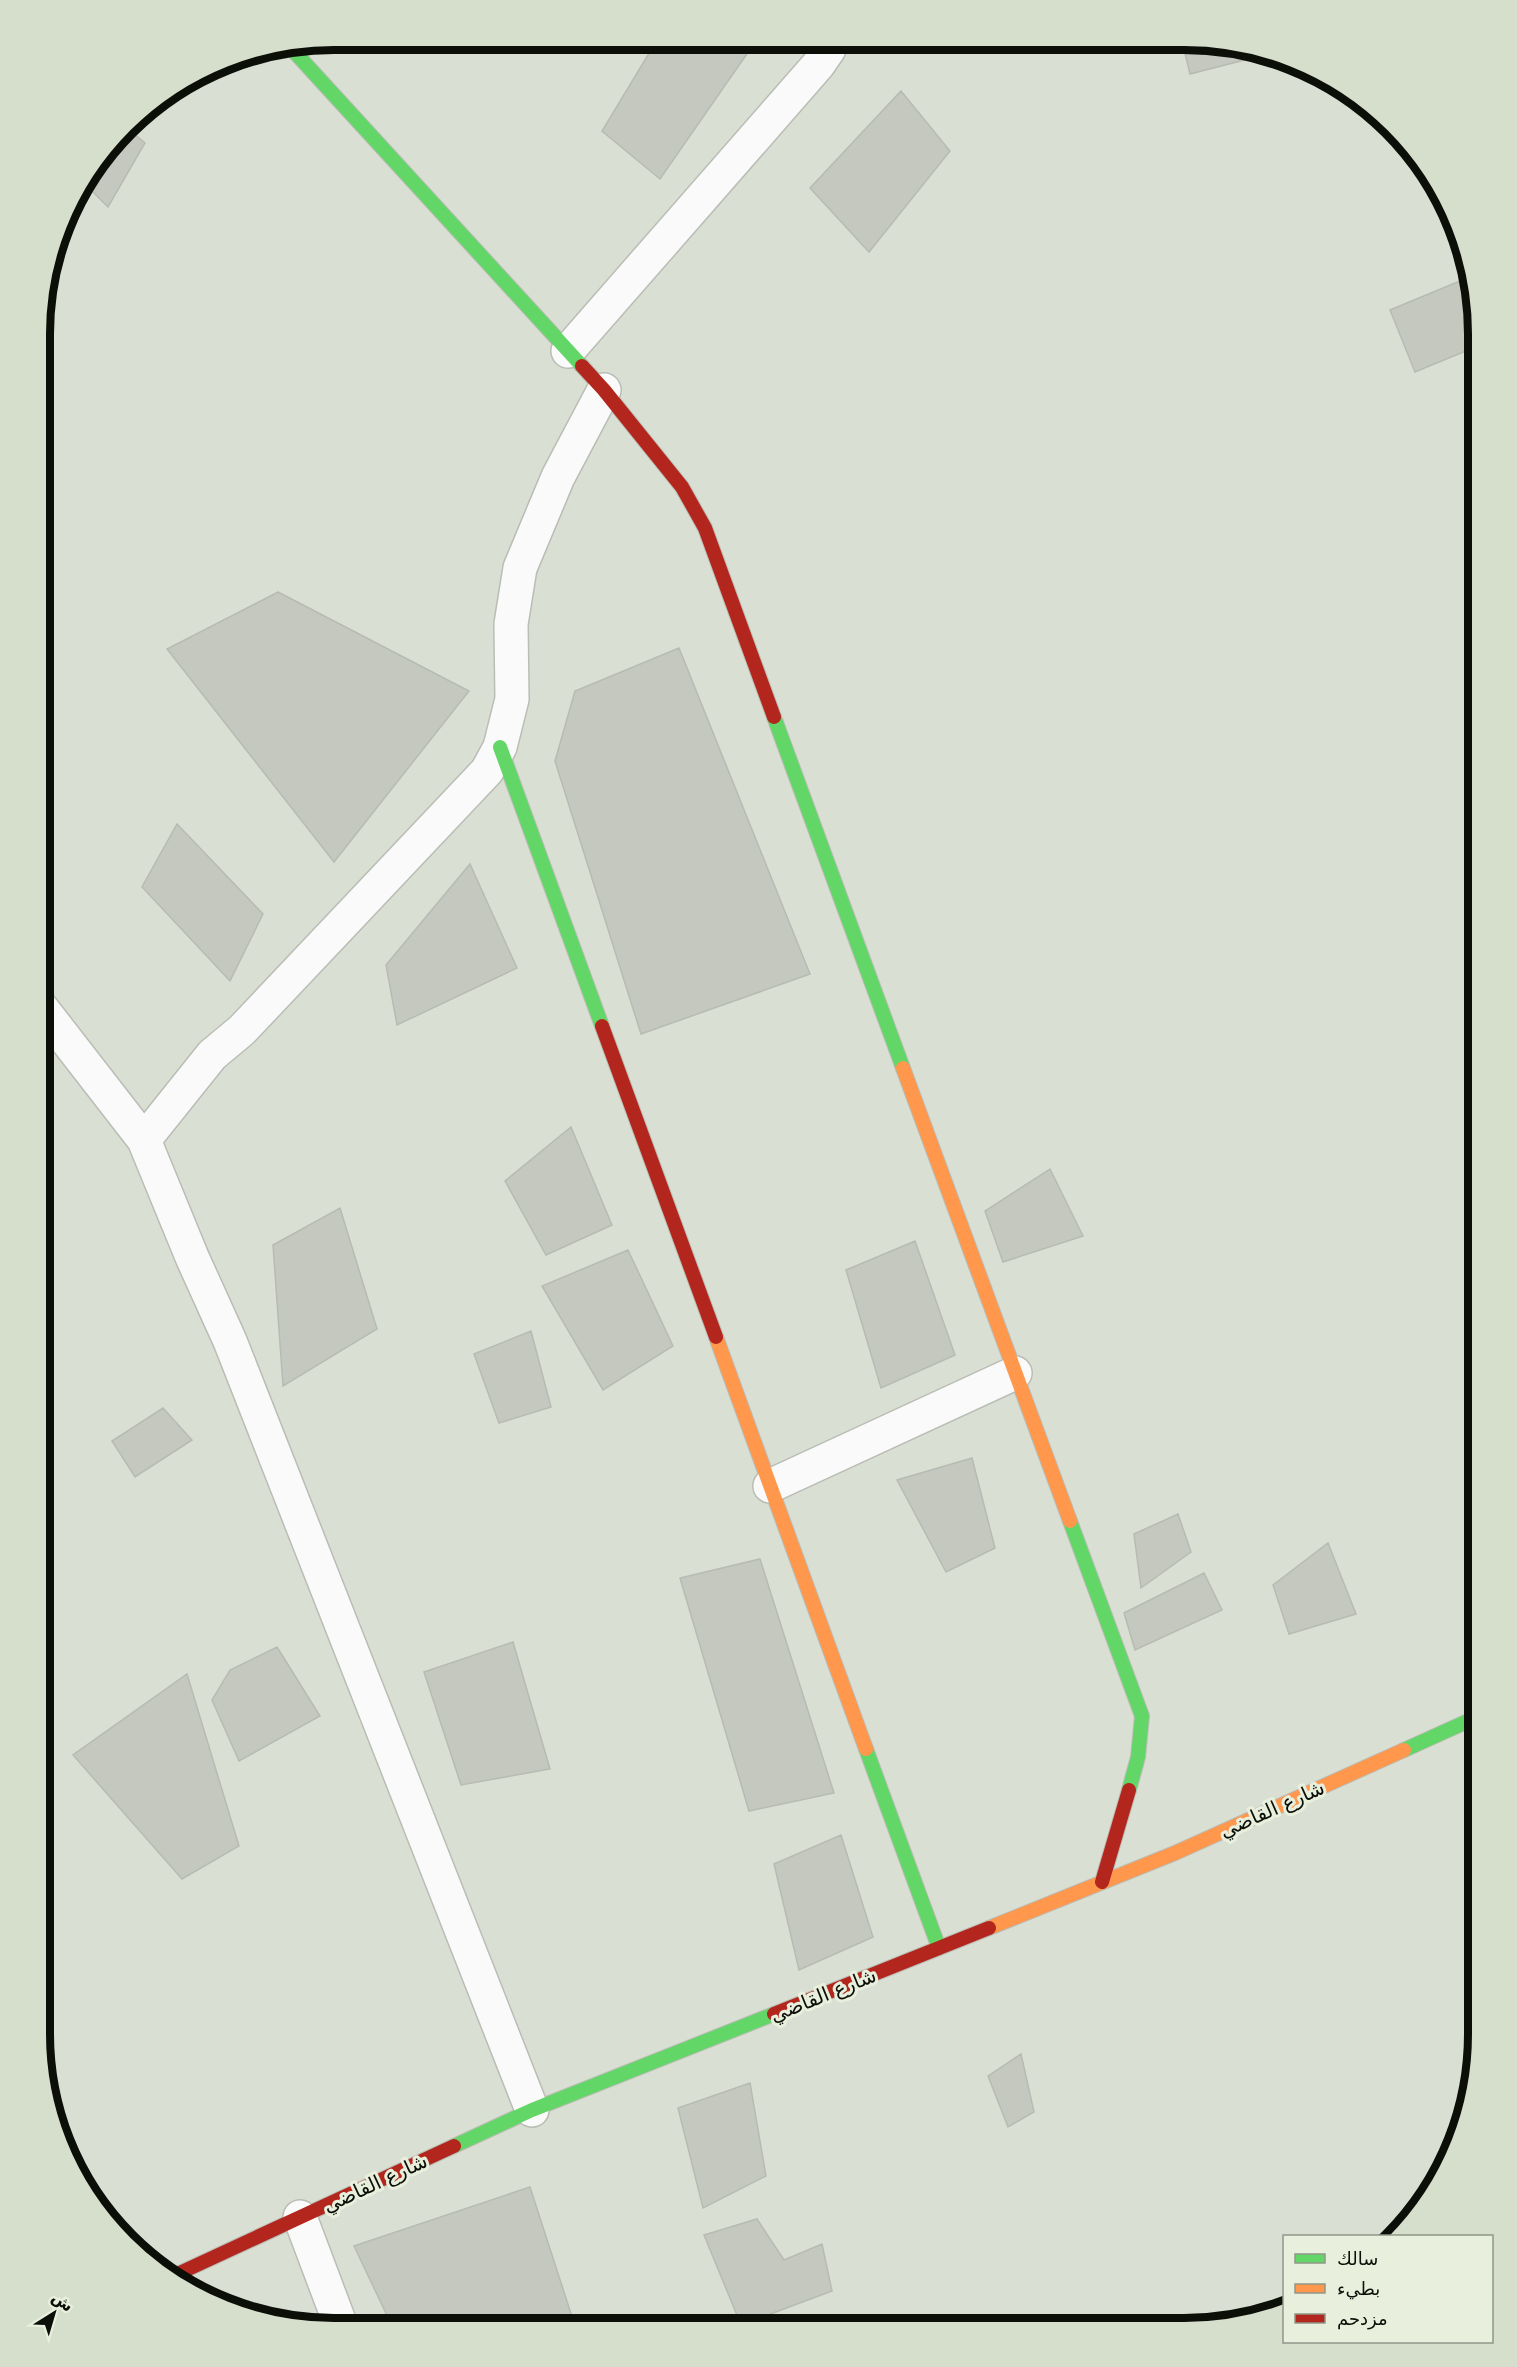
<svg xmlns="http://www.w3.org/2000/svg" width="1517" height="2367" font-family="'DejaVu Sans',Vazirmatn,sans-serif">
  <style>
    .building { fill: #c4c8bf; stroke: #b7bbb2; stroke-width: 1.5 }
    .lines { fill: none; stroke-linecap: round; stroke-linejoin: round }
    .street-casing { stroke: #babdb5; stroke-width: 36 }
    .fast-casing { stroke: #babdb5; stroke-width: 16 }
    .slow-casing { stroke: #babdb5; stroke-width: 16 }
    .jam-casing { stroke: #babdb5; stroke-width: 16 }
    .street { stroke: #f9faf9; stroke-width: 33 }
    .fast { stroke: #63d668; stroke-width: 14 }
    .slow { stroke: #ff974d; stroke-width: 14 }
    .jam { stroke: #b3261e; stroke-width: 14 }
    .labels { text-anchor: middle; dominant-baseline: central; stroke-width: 6; stroke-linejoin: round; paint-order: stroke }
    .street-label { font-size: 20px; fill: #0c0f08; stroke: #e8f0dd }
    .rim { fill: none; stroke: #0c0f08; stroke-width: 8 }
  </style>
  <rect width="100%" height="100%" fill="#dadfd4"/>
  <path class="building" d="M 558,40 L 571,40 L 565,47 Z
    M 657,40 L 743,40 L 751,48 L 660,179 L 602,131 Z
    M 1182,41 L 1223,42 L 1268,54 L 1190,74 Z
    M 901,91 L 950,151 L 869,252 L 810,188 Z
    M 127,128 L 145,143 L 108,207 L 84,183 Z
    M 1467,278 L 1478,333 L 1478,346 L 1415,372 L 1390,310 Z
    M 278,592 L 469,691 L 334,862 L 167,649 Z
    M 679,648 L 810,974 L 641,1034 L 555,761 L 575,691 Z
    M 177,824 L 263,914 L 230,981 L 142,887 Z
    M 470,864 L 517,968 L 397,1025 L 386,965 Z
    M 571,1127 L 612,1225 L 546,1255 L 505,1181 Z
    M 1050,1169 L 1083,1236 L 1003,1262 L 985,1211 Z
    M 340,1208 L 377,1329 L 283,1386 L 273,1245 Z
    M 915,1241 L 955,1355 L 881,1388 L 846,1270 Z
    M 628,1250 L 673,1346 L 603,1390 L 542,1286 Z
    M 531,1331 L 551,1407 L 499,1423 L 474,1354 Z
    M 163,1408 L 192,1440 L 135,1477 L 112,1441 Z
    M 972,1458 L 995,1548 L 946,1572 L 897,1480 Z
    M 1178,1514 L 1191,1552 L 1141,1588 L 1134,1534 Z
    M 1328,1543 L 1356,1614 L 1289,1634 L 1273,1585 Z
    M 760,1559 L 834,1793 L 749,1811 L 680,1578 Z
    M 1204,1573 L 1222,1610 L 1135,1650 L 1124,1613 Z
    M 513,1642 L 550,1769 L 461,1785 L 424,1672 Z
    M 277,1647 L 320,1716 L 239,1761 L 212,1700 L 230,1670 Z
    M 187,1674 L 239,1846 L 182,1879 L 73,1755 Z
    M 841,1835 L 873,1937 L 799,1970 L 774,1864 Z
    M 1021,2054 L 1034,2112 L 1008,2127 L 988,2076 Z
    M 750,2083 L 766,2176 L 703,2208 L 678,2108 Z
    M 530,2187 L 575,2326 L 392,2326 L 354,2246 Z
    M 757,2219 L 784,2260 L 822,2244 L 832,2291 L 741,2325 L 704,2235 Z"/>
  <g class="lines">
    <defs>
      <path id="street" d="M 568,351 L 818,65 L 829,49 L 830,40
        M 40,1006 L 144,1140 L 192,1257 L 230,1341 L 532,2110
        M 144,1140 L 212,1055 L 242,1030 L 487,771 L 500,747 L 512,699 L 511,624 L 520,568 L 558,477 L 604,390
        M 770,1486 L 1015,1373
        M 300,2217 L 341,2326"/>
      <path id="fast" d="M 290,47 L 582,366
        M 774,717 L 903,1068
        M 500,747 L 602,1026
        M 1070,1521 L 1142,1716 L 1138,1757 L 1129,1790
        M 866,1749 L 939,1948
        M 1404,1750 L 1477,1717
        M 454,2146 L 532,2110 L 774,2014"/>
      <path id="slow" d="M 903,1068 L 1070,1521
        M 716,1337 L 866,1749
        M 989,1928 L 1175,1853 L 1404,1750"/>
      <path id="jam" d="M 582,366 L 604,390 L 682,487 L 705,528 L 774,717
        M 602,1026 L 716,1337
        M 1102,1882 L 1129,1790
        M 774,2014 L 989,1928
        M 171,2277 L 454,2146"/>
    </defs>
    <use href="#street" class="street-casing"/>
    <use href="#fast" class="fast-casing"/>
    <use href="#slow" class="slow-casing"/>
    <use href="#jam" class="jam-casing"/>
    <use href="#street" class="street"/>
    <use href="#fast" class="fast"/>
    <use href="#slow" class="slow"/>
    <use href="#jam" class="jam"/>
  </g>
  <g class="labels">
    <g class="street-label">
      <text transform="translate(1272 1809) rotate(-24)">شارع القاضي</text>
      <text transform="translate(823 1995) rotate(-22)">شارع القاضي</text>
      <text transform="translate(375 2183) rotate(-25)">شارع القاضي</text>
    </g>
  </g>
  <path d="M0 0H1517V2367H0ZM334 50H1184A284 284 0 0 1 1468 334V2034A284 284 0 0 1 1184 2318H334A284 284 0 0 1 50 2034V334A284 284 0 0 1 334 50Z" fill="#d6decc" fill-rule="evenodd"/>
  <path class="rim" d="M334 50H1184A284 284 0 0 1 1468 334V2034A284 284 0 0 1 1184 2318H334A284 284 0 0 1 50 2034V334A284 284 0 0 1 334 50Z"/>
  <rect x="1283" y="2235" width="210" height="108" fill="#e8f0dd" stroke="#909688" stroke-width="1.5"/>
  <rect x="1295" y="2254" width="30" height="9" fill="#63d668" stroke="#909688" stroke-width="1.5"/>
  <text x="1337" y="2265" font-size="18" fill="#0c0f08">سالك</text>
  <rect x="1295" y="2284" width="30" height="9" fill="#ff974d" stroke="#909688" stroke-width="1.5"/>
  <text x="1337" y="2295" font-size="18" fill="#0c0f08">بطيء</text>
  <rect x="1295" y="2314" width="30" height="9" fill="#b3261e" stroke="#909688" stroke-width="1.5"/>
  <text x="1337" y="2325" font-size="18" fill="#0c0f08">مزدحم</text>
  <g transform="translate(54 2313) rotate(37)" stroke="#e8f0dd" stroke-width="4.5" paint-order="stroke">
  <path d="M0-4.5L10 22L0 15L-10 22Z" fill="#0c0f08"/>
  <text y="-9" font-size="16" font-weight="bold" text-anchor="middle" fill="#0c0f08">ش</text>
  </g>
</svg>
